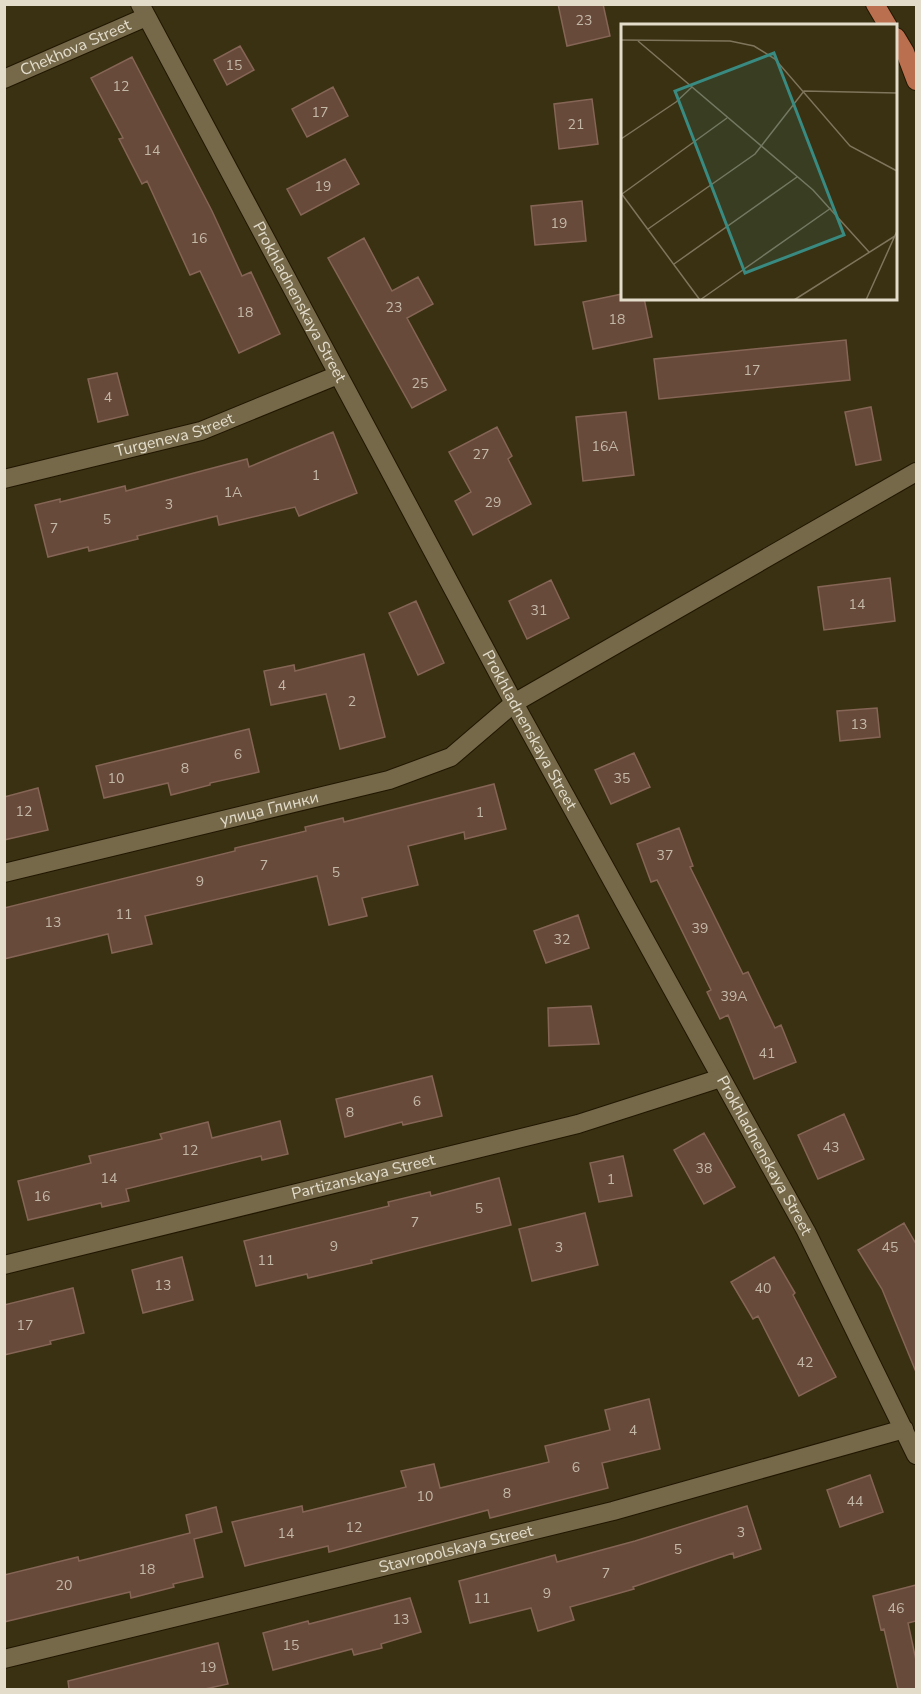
<svg xmlns="http://www.w3.org/2000/svg" width="921" height="1694" font-family="'Nunito Sans',sans-serif">
  <style>
    .building { fill: #684a3b; stroke: #856555; stroke-width: 1.5 }
    .lines { fill: none; stroke-linecap: round; stroke-linejoin: round }
    .minor-casing { stroke: #211700; stroke-width: 20 }
    .major-casing { stroke: #211700; stroke-width: 20 }
    .minor { stroke: #75694a; stroke-width: 18 }
    .major { stroke: #ba704f; stroke-width: 18 }
    .labels { text-anchor: middle; dominant-baseline: central; stroke-width: 5; stroke-linejoin: round; paint-order: stroke }
    .number-label { font-size: 14px; fill: #c4b8a7 }
    .street-label { font-size: 16px; fill: #e3dccb; stroke: #3a3012 }
    .inset-road { fill: none; stroke: #7e755c; stroke-width: 1.5 }
    .view { fill: #398a81; fill-opacity: 0.15; stroke: #398a81; stroke-width: 3 }
    .inset-edge { fill: none; stroke: #e3dccb; stroke-width: 3 }
  </style>
  <rect width="100%" height="100%" fill="#3a3012"/>
  <path class="building" d="M 558,4 L 603,4 L 610,36 L 567,46 Z
    M 240,46 L 254,70 L 227,85 L 214,60 Z
    M 132,57 L 212,211 L 242,276 L 251,272 L 280,334 L 239,353 L 200,271 L 190,275 L 147,181 L 142,184 L 119,139 L 123,138 L 91,78 Z
    M 333,87 L 348,116 L 307,137 L 292,109 Z
    M 592,99 L 598,144 L 559,149 L 554,104 Z
    M 345,159 L 359,184 L 301,215 L 287,189 Z
    M 582,201 L 586,241 L 535,245 L 531,206 Z
    M 364,238 L 392,291 L 418,277 L 433,304 L 407,318 L 446,390 L 412,408 L 328,258 Z
    M 622,294 L 622,298 L 644,298 L 652,337 L 593,349 L 583,302 Z
    M 846,340 L 850,380 L 659,399 L 654,359 Z
    M 117,373 L 128,415 L 98,422 L 88,379 Z
    M 871,407 L 881,460 L 856,465 L 845,412 Z
    M 626,412 L 634,475 L 583,481 L 576,417 Z
    M 497,427 L 512,456 L 508,459 L 531,504 L 473,535 L 455,501 L 471,492 L 449,452 Z
    M 333,432 L 357,493 L 299,516 L 295,507 L 219,525 L 217,516 L 137,536 L 138,539 L 89,551 L 88,547 L 48,557 L 35,505 L 60,499 L 60,502 L 125,486 L 126,491 L 247,459 L 249,467 Z
    M 890,578 L 895,621 L 824,630 L 818,587 Z
    M 551,580 L 569,618 L 527,639 L 509,601 Z
    M 416,601 L 444,663 L 418,675 L 389,613 Z
    M 364,654 L 385,737 L 340,749 L 326,694 L 271,705 L 264,671 L 294,665 L 295,671 Z
    M 877,708 L 880,737 L 840,741 L 837,711 Z
    M 249,729 L 259,772 L 210,783 L 210,785 L 171,795 L 168,783 L 104,798 L 96,766 Z
    M 634,753 L 650,787 L 611,804 L 595,770 Z
    M 494,784 L 506,829 L 465,839 L 464,832 L 408,846 L 418,885 L 362,898 L 367,916 L 329,925 L 317,876 L 145,916 L 152,944 L 112,953 L 108,934 L 4,959 L 4,908 L 235,851 L 235,848 L 306,831 L 305,827 L 343,818 L 344,822 Z
    M 38,788 L 48,830 L 4,840 L 4,797 Z
    M 679,828 L 693,866 L 690,867 L 743,974 L 748,972 L 775,1028 L 781,1025 L 796,1062 L 754,1079 L 728,1015 L 720,1019 L 707,992 L 711,990 L 657,880 L 651,882 L 637,844 Z
    M 578,915 L 589,948 L 546,963 L 534,931 Z
    M 591,1006 L 599,1044 L 549,1046 L 548,1008 Z
    M 432,1076 L 442,1116 L 403,1125 L 402,1122 L 345,1137 L 336,1099 Z
    M 844,1114 L 864,1159 L 818,1179 L 798,1135 Z
    M 280,1121 L 288,1154 L 262,1160 L 261,1156 L 126,1189 L 129,1201 L 102,1207 L 101,1203 L 28,1220 L 18,1181 L 91,1163 L 89,1156 L 162,1139 L 160,1134 L 208,1122 L 212,1138 Z
    M 704,1133 L 735,1187 L 704,1204 L 674,1150 Z
    M 623,1156 L 632,1196 L 599,1202 L 590,1163 Z
    M 499,1178 L 511,1225 L 371,1260 L 372,1263 L 308,1278 L 307,1274 L 256,1286 L 244,1241 L 389,1206 L 388,1202 L 430,1192 L 431,1196 Z
    M 585,1213 L 598,1265 L 532,1281 L 519,1229 Z
    M 904,1223 L 916,1244 L 916,1372 L 882,1289 L 858,1250 Z
    M 182,1257 L 193,1300 L 143,1313 L 132,1270 Z
    M 774,1257 L 795,1293 L 793,1295 L 836,1377 L 799,1396 L 758,1316 L 753,1319 L 731,1282 Z
    M 73,1288 L 84,1333 L 50,1341 L 51,1344 L 4,1355 L 4,1305 Z
    M 649,1399 L 660,1449 L 602,1463 L 608,1488 L 490,1518 L 488,1510 L 329,1552 L 328,1546 L 245,1566 L 232,1522 L 302,1506 L 303,1512 L 406,1487 L 401,1471 L 434,1464 L 440,1488 L 549,1462 L 545,1446 L 610,1430 L 605,1410 Z
    M 870,1475 L 883,1512 L 840,1527 L 827,1490 Z
    M 747,1506 L 761,1549 L 734,1558 L 733,1553 L 633,1587 L 634,1589 L 570,1607 L 574,1620 L 538,1631 L 531,1608 L 470,1623 L 459,1581 L 555,1555 L 557,1562 L 635,1541 Z
    M 216,1507 L 222,1532 L 194,1539 L 203,1577 L 173,1584 L 174,1587 L 131,1598 L 130,1592 L 4,1622 L 4,1575 L 78,1557 L 79,1561 L 190,1533 L 186,1515 Z
    M 916,1585 L 916,1621 L 908,1623 L 916,1660 L 916,1689 L 898,1689 L 884,1629 L 881,1630 L 873,1596 Z
    M 410,1598 L 421,1632 L 381,1644 L 382,1648 L 354,1655 L 352,1649 L 273,1670 L 263,1633 L 308,1621 L 309,1624 Z
    M 218,1643 L 228,1684 L 205,1689 L 69,1689 L 68,1681 Z"/>
  <g class="lines">
    <defs>
      <g id="minor">
        <path id="s1" d="M 140,4 L 514,703 L 806,1231 L 916,1455"/>
        <path id="s2" d="M 4,79 L 146,17"/>
        <path id="s3" d="M 4,479 L 201,431 L 338,375"/>
        <path id="s4" d="M 4,873 L 389,780 L 451,757 L 514,703 L 916,472"/>
        <path id="s5" d="M 4,1265 L 578,1124 L 721,1078"/>
        <path id="s6" d="M 4,1659 L 613,1511 L 904,1429"/>
      </g>
      <path id="major" d="M 875,4 L 888,26
        M 896,37 L 905,52 L 916,81"/>
    </defs>
    <use href="#minor" class="minor-casing"/>
    <use href="#major" class="major-casing"/>
    <use href="#minor" class="minor"/>
    <use href="#major" class="major"/>
  </g>
  <g class="labels">
    <g class="number-label">
      <text x="584" y="20">23</text>
      <text x="234" y="65">15</text>
      <text x="121" y="86">12</text>
      <text x="320" y="112">17</text>
      <text x="576" y="124">21</text>
      <text x="152" y="150">14</text>
      <text x="323" y="186">19</text>
      <text x="559" y="223">19</text>
      <text x="199" y="238">16</text>
      <text x="394" y="307">23</text>
      <text x="245" y="312">18</text>
      <text x="617" y="319">18</text>
      <text x="752" y="370">17</text>
      <text x="420" y="383">25</text>
      <text x="108" y="397">4</text>
      <text x="605" y="446">16А</text>
      <text x="481" y="454">27</text>
      <text x="316" y="475">1</text>
      <text x="233" y="492">1А</text>
      <text x="493" y="502">29</text>
      <text x="169" y="504">3</text>
      <text x="107" y="519">5</text>
      <text x="54" y="528">7</text>
      <text x="857" y="604">14</text>
      <text x="539" y="610">31</text>
      <text x="282" y="685">4</text>
      <text x="352" y="701">2</text>
      <text x="859" y="724">13</text>
      <text x="238" y="754">6</text>
      <text x="185" y="768">8</text>
      <text x="116" y="778">10</text>
      <text x="622" y="778">35</text>
      <text x="24" y="811">12</text>
      <text x="480" y="812">1</text>
      <text x="665" y="855">37</text>
      <text x="264" y="865">7</text>
      <text x="336" y="872">5</text>
      <text x="200" y="881">9</text>
      <text x="124" y="914">11</text>
      <text x="53" y="922">13</text>
      <text x="700" y="928">39</text>
      <text x="562" y="939">32</text>
      <text x="734" y="996">39А</text>
      <text x="767" y="1053">41</text>
      <text x="417" y="1101">6</text>
      <text x="350" y="1112">8</text>
      <text x="831" y="1147">43</text>
      <text x="190" y="1150">12</text>
      <text x="704" y="1168">38</text>
      <text x="109" y="1178">14</text>
      <text x="611" y="1179">1</text>
      <text x="42" y="1196">16</text>
      <text x="479" y="1208">5</text>
      <text x="415" y="1222">7</text>
      <text x="334" y="1246">9</text>
      <text x="559" y="1247">3</text>
      <text x="890" y="1247">45</text>
      <text x="266" y="1260">11</text>
      <text x="163" y="1285">13</text>
      <text x="763" y="1288">40</text>
      <text x="25" y="1325">17</text>
      <text x="805" y="1362">42</text>
      <text x="633" y="1430">4</text>
      <text x="576" y="1467">6</text>
      <text x="507" y="1493">8</text>
      <text x="425" y="1496">10</text>
      <text x="855" y="1501">44</text>
      <text x="354" y="1527">12</text>
      <text x="741" y="1532">3</text>
      <text x="286" y="1533">14</text>
      <text x="678" y="1549">5</text>
      <text x="147" y="1569">18</text>
      <text x="606" y="1573">7</text>
      <text x="64" y="1585">20</text>
      <text x="547" y="1593">9</text>
      <text x="482" y="1598">11</text>
      <text x="896" y="1608">46</text>
      <text x="401" y="1619">13</text>
      <text x="291" y="1645">15</text>
      <text x="208" y="1667">19</text>
    </g>
    <g class="street-label">
      <text stroke="none"><textPath href="#s2" startOffset="78">Chekhova Street</textPath></text>
      <text stroke="none"><textPath href="#s1" startOffset="338">Prokhladnenskaya Street</textPath></text>
      <text stroke="none"><textPath href="#s3" startOffset="176">Turgeneva Street</textPath></text>
      <text stroke="none"><textPath href="#s1" startOffset="824">Prokhladnenskaya Street</textPath></text>
      <text stroke="none"><textPath href="#s4" startOffset="273">улица Глинки</textPath></text>
      <text stroke="none"><textPath href="#s1" startOffset="1310">Prokhladnenskaya Street</textPath></text>
      <text stroke="none"><textPath href="#s5" startOffset="370">Partizanskaya Street</textPath></text>
      <text stroke="none"><textPath href="#s6" startOffset="465">Stavropolskaya Street</textPath></text>
    </g>
  </g>
  <g transform="translate(621 24)">
    <rect width="276" height="276" fill="#3a3012"/>
    <path class="inset-road" d="M 0,16 L 109,17 L 133,22 L 154,35 L 229,122 L 276,147M 17,17 L 192,166 L 248,228M 0,115 L 55,78 L 71,63M 0,169 L 79,276M 1,170 L 106,94M 27,205 L 134,130 L 183,67 L 276,69M 53,240 L 176,153M 79,276 L 210,184M 173,276 L 274,212M 245,276 L 276,207"/>
    <path class="view" d="M 153,29 L 223,211 L 124,249 L 54,67 Z"/>
    <rect width="276" height="276" class="inset-edge"/>
  </g>
  <rect width="921" height="1694" fill="none" stroke="#e3dccb" stroke-width="12"/>
</svg>
